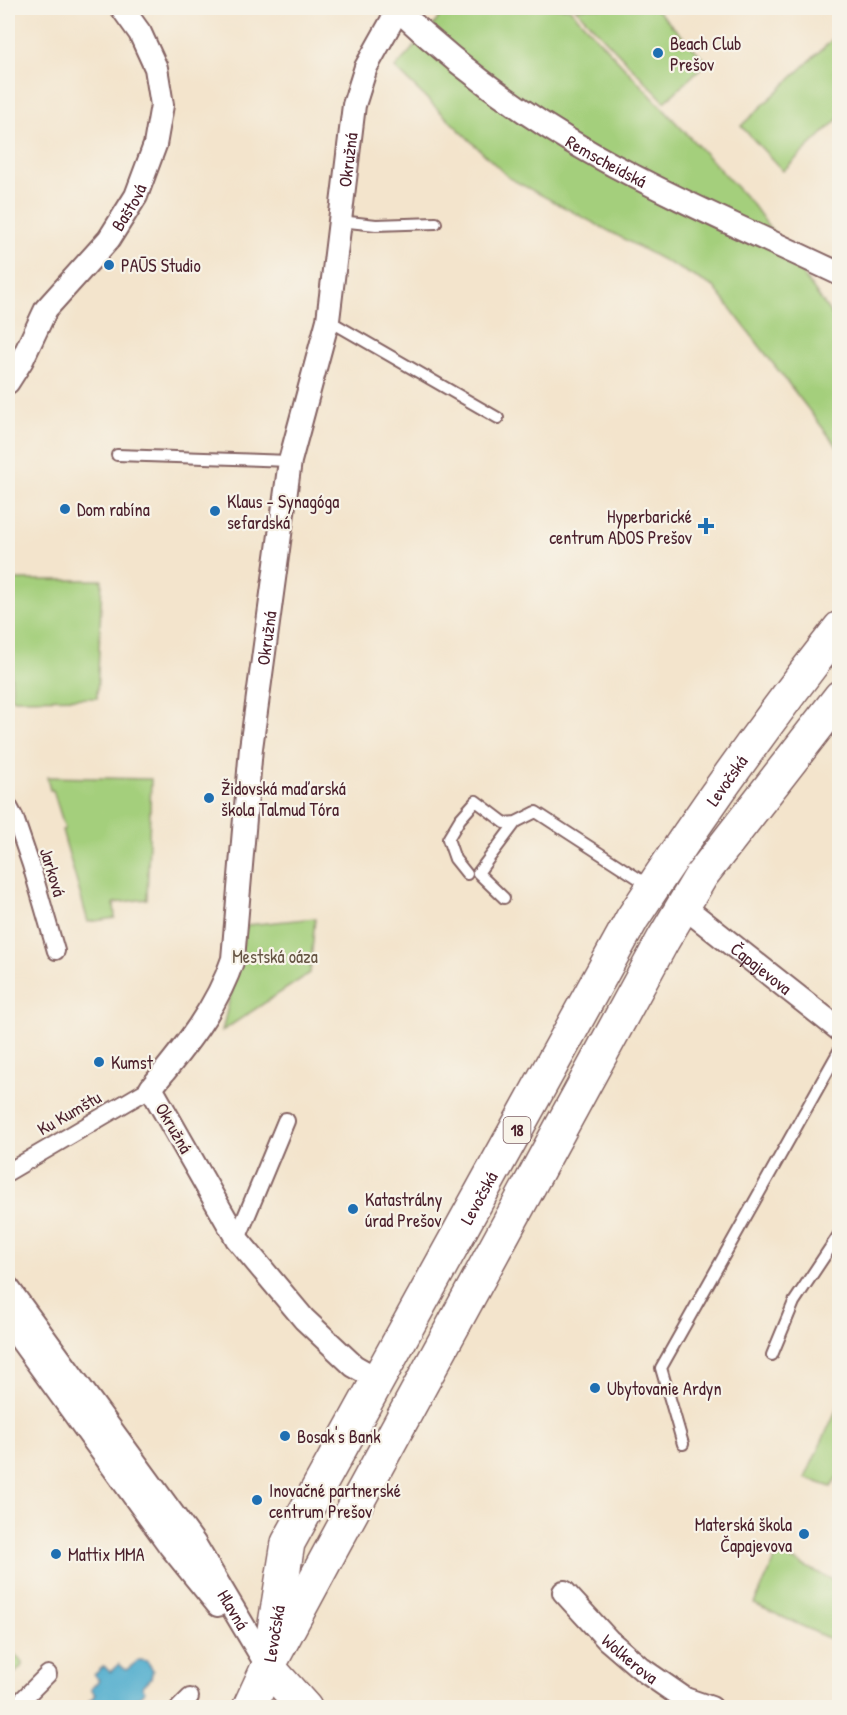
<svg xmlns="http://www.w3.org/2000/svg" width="847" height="1715" font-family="'Patrick Hand',sans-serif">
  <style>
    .green { fill: #a4cf7b; stroke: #777753; stroke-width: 1.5 }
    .water { fill: #4eaccd; stroke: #4c667c; stroke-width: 1.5 }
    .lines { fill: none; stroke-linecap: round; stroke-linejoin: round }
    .service-casing { stroke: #856463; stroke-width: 14 }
    .pedestrian-casing { stroke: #856463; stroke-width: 20 }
    .minor-casing { stroke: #856463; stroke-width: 26 }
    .primary-casing { stroke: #856463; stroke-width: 36 }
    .service { stroke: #fff; stroke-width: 10 }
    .pedestrian { stroke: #fff; stroke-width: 16 }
    .minor { stroke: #fff; stroke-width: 22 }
    .primary { stroke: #fff; stroke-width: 33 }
    .poi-dot { fill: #1f6fb2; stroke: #f7f3e8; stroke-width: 2 }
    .labels { text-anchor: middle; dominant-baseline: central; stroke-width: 4.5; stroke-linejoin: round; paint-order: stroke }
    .shield { fill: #f7f3e8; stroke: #7e5f64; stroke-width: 1.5 }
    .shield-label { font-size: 16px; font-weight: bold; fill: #4a1f2b }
    .poi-label { font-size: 18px; fill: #4a1f2b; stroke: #f7f3e8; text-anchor: start }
    .street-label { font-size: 18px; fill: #4a1f2b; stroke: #f7f3e8 }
    .park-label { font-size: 18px; fill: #655443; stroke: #f7f3e8 }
  </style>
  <rect width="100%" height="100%" fill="#f7f3e8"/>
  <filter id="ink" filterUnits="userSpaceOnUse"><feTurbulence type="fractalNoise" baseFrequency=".0167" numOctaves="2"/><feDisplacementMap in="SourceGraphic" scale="12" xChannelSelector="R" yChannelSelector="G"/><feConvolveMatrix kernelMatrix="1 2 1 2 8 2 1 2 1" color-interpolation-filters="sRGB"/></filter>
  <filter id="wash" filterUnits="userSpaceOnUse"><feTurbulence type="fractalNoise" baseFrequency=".008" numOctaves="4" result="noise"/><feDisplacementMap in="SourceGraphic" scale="24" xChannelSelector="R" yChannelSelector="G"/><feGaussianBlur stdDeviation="1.35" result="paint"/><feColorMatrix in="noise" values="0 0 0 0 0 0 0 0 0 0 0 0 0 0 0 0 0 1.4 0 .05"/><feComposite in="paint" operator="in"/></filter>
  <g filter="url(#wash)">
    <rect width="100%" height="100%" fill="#f3e4cc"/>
    <path class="green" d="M 446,8 L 569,8 L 754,206 L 839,325 L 839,449 L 714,287 L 509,178 L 395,68 L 432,27 Z
      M 575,8 L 655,8 L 707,62 L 665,102 Z
      M 839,33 L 839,118 L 783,171 L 741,126 Z
      M 9,580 L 102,580 L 97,698 L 12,699 Z
      M 47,777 L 151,779 L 147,899 L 114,903 L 115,918 L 88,922 L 62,830 L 65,829 L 53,790 L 50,790 Z
      M 315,918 L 310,973 L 222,1031 L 247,925 Z
      M 839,1404 L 839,1475 L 831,1487 L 805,1478 Z
      M 778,1553 L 839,1583 L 839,1643 L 754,1604 Z
      M 8,1647 L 22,1662 L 22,1666 L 8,1680 Z"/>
    <path class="water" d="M 139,1660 L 147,1661 L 153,1670 L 151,1678 L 142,1687 L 145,1691 L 136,1700 L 141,1705 L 138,1707 L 83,1707 L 95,1695 L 91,1689 L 99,1680 L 94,1675 L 104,1666 L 110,1672 L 119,1664 L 126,1670 Z"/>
  </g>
  <g filter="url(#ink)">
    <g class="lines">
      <defs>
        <path id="service" d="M 340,221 L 376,225 L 436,223
          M 328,320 L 498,418
          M 117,455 L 290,461
          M 467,874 L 455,859 L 448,839 L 460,819 L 476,801 L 505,823 L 516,822 L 536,812 L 650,886
          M 504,898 L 478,873 L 516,822
          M 772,1355 L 794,1302 L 840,1233
          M 683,1444 L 661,1368 L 840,1049"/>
        <path id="pedestrian" d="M 8,805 L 15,818 L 31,865 L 56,951
          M 8,1172 L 151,1088
          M 237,1239 L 286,1121
          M 14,1708 L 48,1674
          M 179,1708 L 190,1697"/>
        <g id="minor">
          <path id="s1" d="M 396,8 C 455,64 522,114 593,154 C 673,199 758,235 840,274"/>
          <path id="s2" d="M 8,382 L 22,360 L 46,309 L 109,239 L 136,196 L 155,145 L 162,105 L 156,68 L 140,33 L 122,8"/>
          <path id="s3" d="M 683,906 L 840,1030"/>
          <path id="s4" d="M 8,1288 L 194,1543 L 268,1667"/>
          <path d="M 8,1322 L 170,1546 L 218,1605"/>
          <path id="s5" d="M 379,1380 L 354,1366 L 304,1319 L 237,1239 L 151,1088 C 184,1048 217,1008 233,959 L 251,748 L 290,461 L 328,320 L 354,105 L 366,67 L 399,8"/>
          <path id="s6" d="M 564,1592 L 608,1640 L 643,1670 L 685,1699 L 711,1708"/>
        </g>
        <g id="primary">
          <path id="s7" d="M 268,1667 L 288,1543 L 632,919 C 697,819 766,722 840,628"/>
          <path d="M 268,1667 L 305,1708"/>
          <path d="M 249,1708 L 268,1667 L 324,1563 L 663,940 L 701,876 L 840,697"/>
        </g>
      </defs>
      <use href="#service" class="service-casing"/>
      <use href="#pedestrian" class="pedestrian-casing"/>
      <use href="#minor" class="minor-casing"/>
      <use href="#primary" class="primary-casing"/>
      <use href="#service" class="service"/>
      <use href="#pedestrian" class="pedestrian"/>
      <use href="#minor" class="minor"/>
      <use href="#primary" class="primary"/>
    </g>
  </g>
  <g class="poi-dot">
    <circle cx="658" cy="53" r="6"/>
    <circle cx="109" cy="265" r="6"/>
    <circle cx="65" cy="509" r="6"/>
    <circle cx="215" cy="511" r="6"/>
    <path d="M703 517h6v6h6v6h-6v6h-6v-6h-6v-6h6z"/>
    <circle cx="209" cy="798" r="6"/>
    <circle cx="99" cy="1062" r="6"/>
    <circle cx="353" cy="1209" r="6"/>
    <circle cx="595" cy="1388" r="6"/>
    <circle cx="285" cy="1436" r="6"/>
    <circle cx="257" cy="1500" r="6"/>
    <circle cx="804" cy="1534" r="6"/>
    <circle cx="56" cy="1554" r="6"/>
  </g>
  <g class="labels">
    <rect class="shield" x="503.5" y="1117" width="27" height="26" rx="4.5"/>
    <g class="shield-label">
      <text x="517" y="1130">18</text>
    </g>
    <g class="poi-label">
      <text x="670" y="43">Beach Club<tspan x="670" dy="21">Prešov</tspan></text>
      <text x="121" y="265">PAŪS Studio</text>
      <text x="227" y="501">Klaus - Synagóga<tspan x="227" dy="21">sefardská</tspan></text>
      <text x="77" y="509">Dom rabína</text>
      <text x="692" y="516" text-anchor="end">Hyperbarické<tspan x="692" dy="21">centrum ADOS Prešov</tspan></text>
      <text x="221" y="788">Židovská maďarská<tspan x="221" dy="21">škola Talmud Tóra</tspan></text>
      <text x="111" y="1062">Kumst</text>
      <text x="365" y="1199">Katastrálny<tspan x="365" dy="21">úrad Prešov</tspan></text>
      <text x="607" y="1388">Ubytovanie Ardyn</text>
      <text x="297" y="1436">Bosak's Bank</text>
      <text x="269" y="1490">Inovačné partnerské<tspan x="269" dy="21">centrum Prešov</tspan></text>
      <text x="792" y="1524" text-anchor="end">Materská škola<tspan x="792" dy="21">Čapajevova</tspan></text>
      <text x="68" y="1554">Mattix MMA</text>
    </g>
    <g class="street-label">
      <text stroke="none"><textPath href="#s5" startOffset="1338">Okružná</textPath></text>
      <text stroke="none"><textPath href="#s1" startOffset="261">Remscheidská</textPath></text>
      <text stroke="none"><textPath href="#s2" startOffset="214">Baštová</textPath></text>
      <text stroke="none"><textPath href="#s5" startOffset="852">Okružná</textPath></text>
      <text stroke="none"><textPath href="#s7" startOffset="1006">Levočská</textPath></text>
      <text transform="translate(53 872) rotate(73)">Jarková</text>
      <text stroke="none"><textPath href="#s3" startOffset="100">Čapajevova</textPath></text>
      <text transform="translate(69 1113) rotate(-30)">Ku Kumštu</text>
      <text transform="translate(174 1128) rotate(60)">Okružná</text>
      <text stroke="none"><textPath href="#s7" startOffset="520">Levočská</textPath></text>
      <text stroke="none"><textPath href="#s4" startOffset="393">Hlavná</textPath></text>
      <text stroke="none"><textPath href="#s7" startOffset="34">Levočská</textPath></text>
      <text stroke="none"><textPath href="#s6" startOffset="94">Wolkerova</textPath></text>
    </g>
    <g class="park-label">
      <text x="275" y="956">Mestská oáza</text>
    </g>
  </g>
  <rect width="847" height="1715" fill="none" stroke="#f7f3e8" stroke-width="30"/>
</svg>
